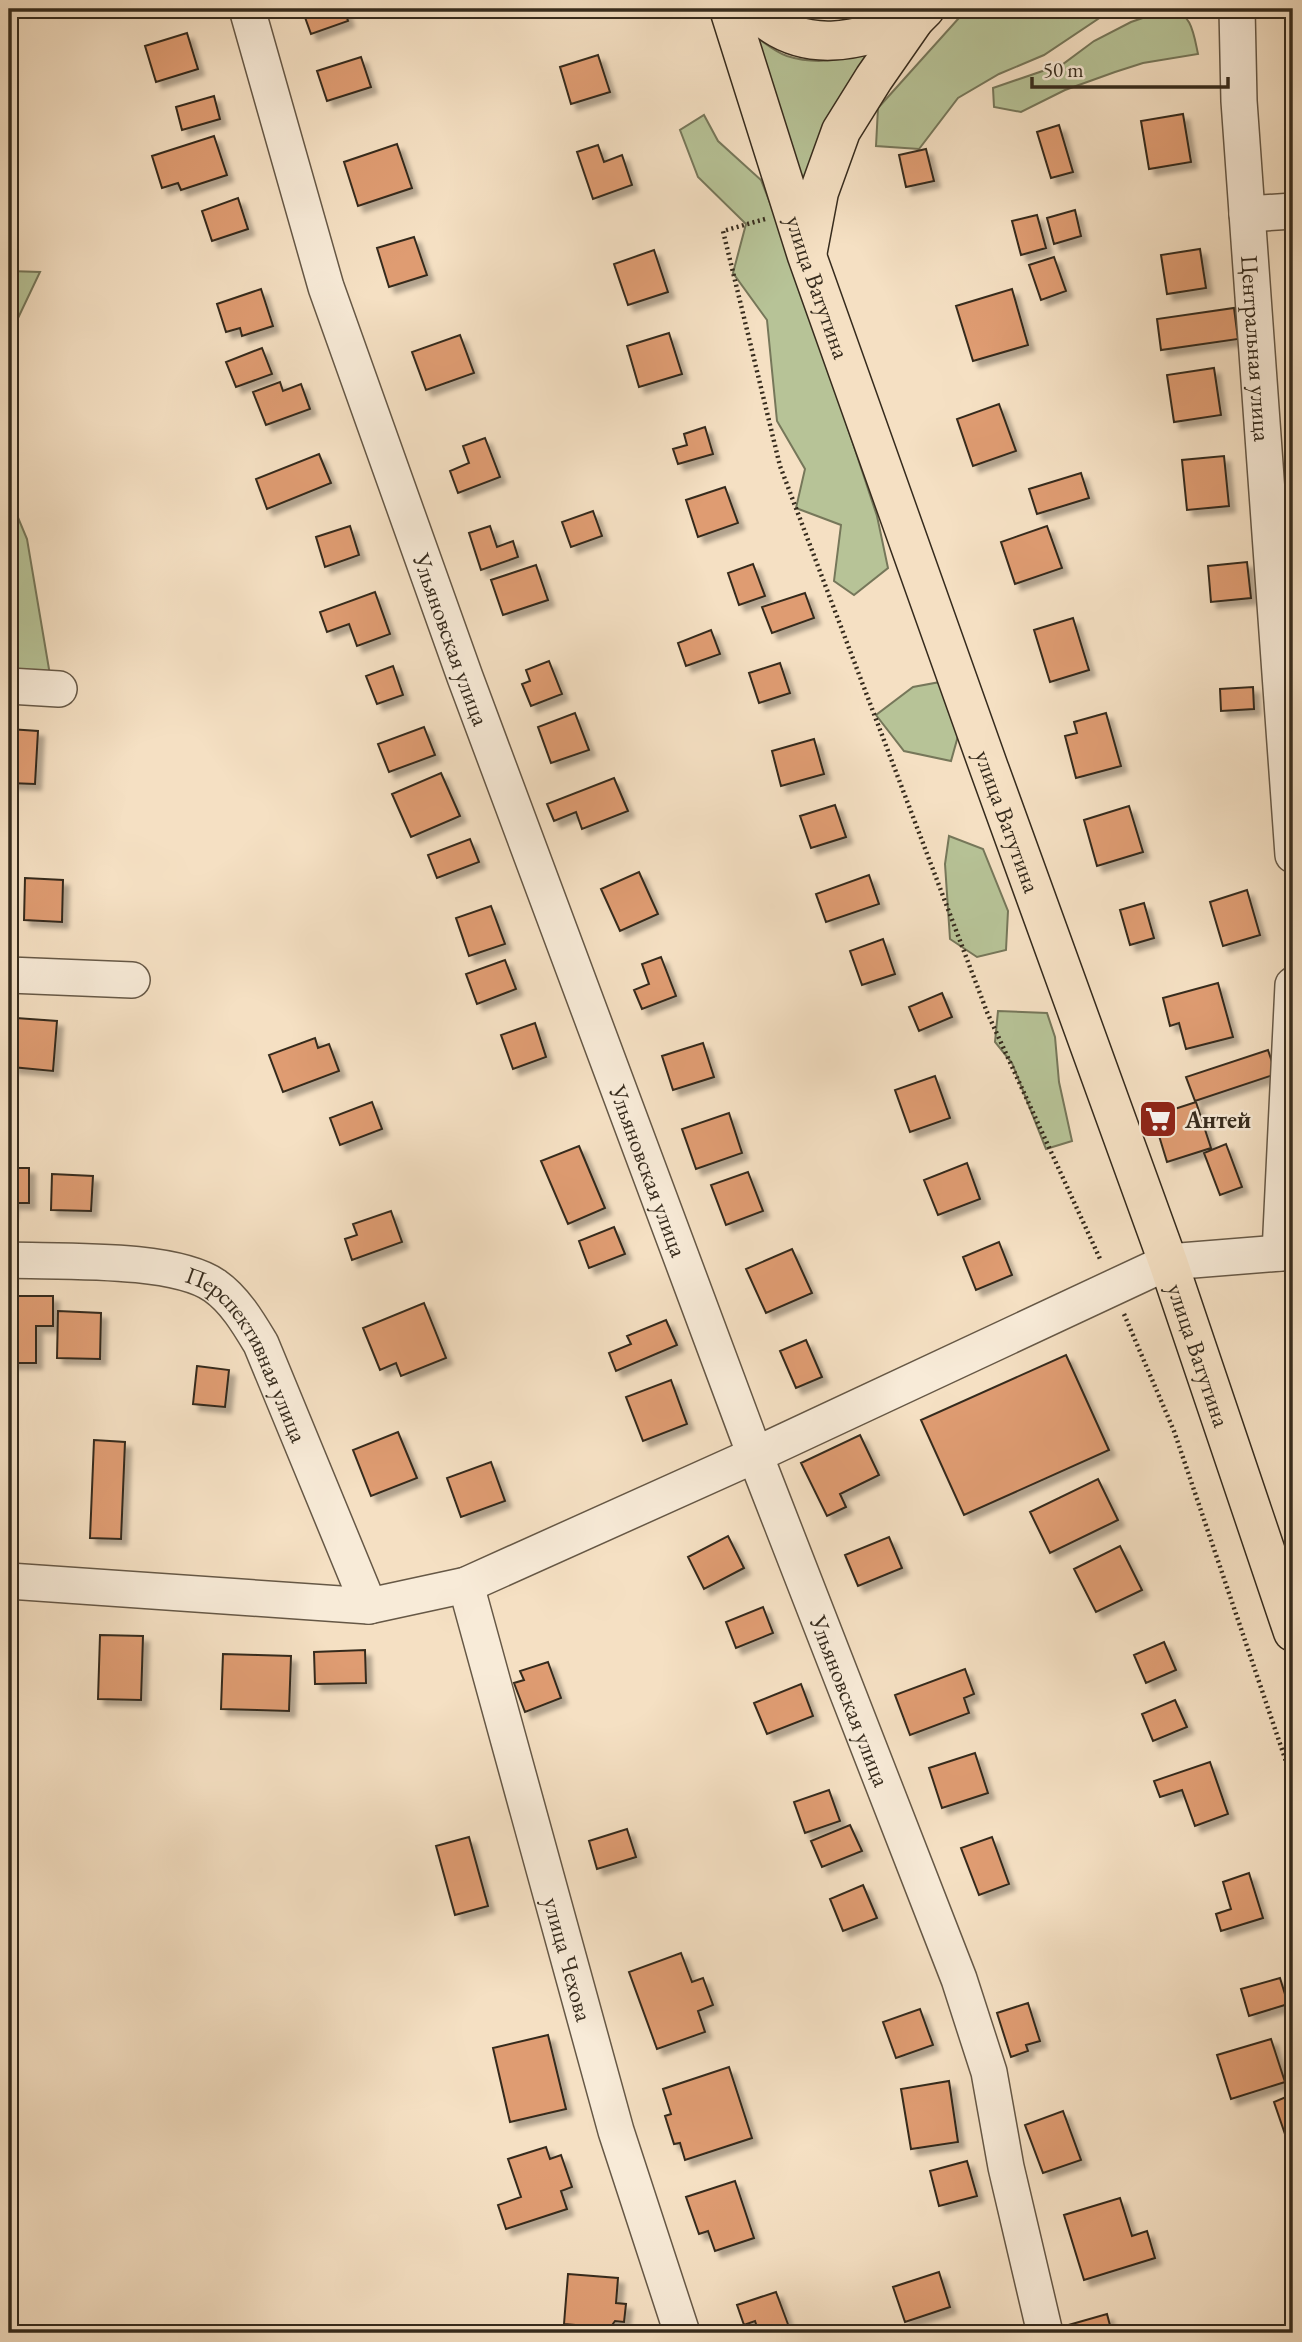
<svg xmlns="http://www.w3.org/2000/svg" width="1302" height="2342" font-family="'EB Garamond',serif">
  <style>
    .green { fill: #b7c397; stroke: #76775a; stroke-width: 2 }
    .building { fill: #df9c72; stroke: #362b1d; stroke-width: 2; filter: url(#shadow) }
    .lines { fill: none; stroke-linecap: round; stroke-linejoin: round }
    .minor-casing { stroke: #665846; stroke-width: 38 }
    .major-casing { stroke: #362b1d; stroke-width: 41 }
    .path { stroke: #362b1d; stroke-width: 4.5; stroke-dasharray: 2 3.5; stroke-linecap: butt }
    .minor { stroke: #f8ebd8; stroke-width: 35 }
    .major { stroke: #f5e0c3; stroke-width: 38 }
    .labels { text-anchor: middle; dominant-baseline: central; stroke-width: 5; stroke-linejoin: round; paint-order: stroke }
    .street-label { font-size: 24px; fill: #362b1d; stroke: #f8ebd8 }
    .poi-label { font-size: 24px; font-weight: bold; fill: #362b1d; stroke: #f8ebd8; text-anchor: start }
  </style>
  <defs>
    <filter id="shadow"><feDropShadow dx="6" dy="6" stdDeviation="2" flood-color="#0004"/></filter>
  </defs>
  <rect width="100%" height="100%" fill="#f5e0c3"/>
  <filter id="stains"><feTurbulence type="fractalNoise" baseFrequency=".00286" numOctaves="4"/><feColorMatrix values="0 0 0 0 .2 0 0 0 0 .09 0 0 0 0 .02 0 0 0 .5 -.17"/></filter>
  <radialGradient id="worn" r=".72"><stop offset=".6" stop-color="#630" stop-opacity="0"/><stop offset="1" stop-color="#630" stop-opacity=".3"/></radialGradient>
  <path class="green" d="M 967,9 L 1160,9 L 1104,15 L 1044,55 L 999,74 L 958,98 L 919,149 L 876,146 L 878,108 Z
    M 1169,9 C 1192,11 1194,36 1198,54 L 1143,63 L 1115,72 L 1065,90 L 1021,112 L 994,107 L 993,88 L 1063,64 L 1094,41 L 1131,22 Z
    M 746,29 C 758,38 773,51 787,56 C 818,66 848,60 877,48 L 802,195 Z
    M 704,115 L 718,141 L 761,180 L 791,256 L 877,516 L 888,568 L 854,595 L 834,581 L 841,525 L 796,508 L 805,469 L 777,421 L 767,320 L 733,273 L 746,224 L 698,177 L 680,130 Z
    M 9,271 L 40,272 L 9,337 Z
    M 9,496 L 27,539 L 50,675 L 9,672 Z
    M 951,680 L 965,711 L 951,761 L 904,751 L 876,715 L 913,687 Z
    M 949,836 L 983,849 L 1008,911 L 1006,950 L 977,957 L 950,939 L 945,864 Z
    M 998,1011 L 1047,1013 L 1055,1037 L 1059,1082 L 1072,1141 L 1046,1149 L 1012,1063 L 995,1042 Z"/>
  <path class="building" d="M 302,9 L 344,9 L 348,21 L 311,34 Z
    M 187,33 L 198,69 L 156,82 L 145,46 Z
    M 598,55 L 610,92 L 571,104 L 560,67 Z
    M 361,57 L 371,87 L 327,101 L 317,71 Z
    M 214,96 L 220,119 L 182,130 L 176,107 Z
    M 1183,114 L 1191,162 L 1149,169 L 1141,121 Z
    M 1059,125 L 1073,172 L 1051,178 L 1037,132 Z
    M 214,136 L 227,175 L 181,190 L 178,183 L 162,188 L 152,156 Z
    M 397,144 L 412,188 L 358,206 L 344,162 Z
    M 598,145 L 604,162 L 622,155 L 632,185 L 593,199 L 577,152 Z
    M 926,149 L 934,181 L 906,187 L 899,155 Z
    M 238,198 L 248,229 L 212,241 L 202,211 Z
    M 1075,210 L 1081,236 L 1054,244 L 1047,218 Z
    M 1037,215 L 1046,248 L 1021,255 L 1012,221 Z
    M 414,237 L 427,275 L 389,287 L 377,248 Z
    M 1200,249 L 1206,288 L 1167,294 L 1161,255 Z
    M 654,250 L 668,292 L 628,305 L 614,264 Z
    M 1054,257 L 1066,291 L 1041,300 L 1029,265 Z
    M 261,289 L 273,326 L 242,336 L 240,328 L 226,332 L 217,304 Z
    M 1012,289 L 1028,345 L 973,361 L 956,306 Z
    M 1234,308 L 1238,339 L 1161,350 L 1157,319 Z
    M 669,333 L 682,374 L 639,387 L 627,346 Z
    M 460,335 L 474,373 L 426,390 L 412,352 Z
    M 262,348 L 272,374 L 236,387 L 226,362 Z
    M 1214,368 L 1221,415 L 1174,422 L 1167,375 Z
    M 280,382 L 283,391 L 301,384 L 310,409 L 266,425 L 253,392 Z
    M 999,404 L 1016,451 L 973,466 L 957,419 Z
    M 705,427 L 713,454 L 678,464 L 673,449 L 687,445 L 684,434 Z
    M 485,438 L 500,477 L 458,493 L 450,471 L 469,463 L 463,446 Z
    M 319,454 L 331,483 L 267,509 L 256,479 Z
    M 1224,456 L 1229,506 L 1187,510 L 1182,460 Z
    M 1081,473 L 1089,498 L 1037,514 L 1029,489 Z
    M 725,487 L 738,523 L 698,537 L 686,500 Z
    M 593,511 L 602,536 L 571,547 L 562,522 Z
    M 350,526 L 359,555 L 325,567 L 316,537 Z
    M 490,526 L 497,547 L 513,541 L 518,557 L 481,570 L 469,533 Z
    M 1047,526 L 1062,568 L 1015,584 L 1001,542 Z
    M 1247,562 L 1251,598 L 1211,602 L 1208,566 Z
    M 753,564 L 765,596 L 739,605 L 728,573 Z
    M 536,565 L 548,600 L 503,615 L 491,580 Z
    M 375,592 L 390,634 L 357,646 L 349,624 L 327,632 L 320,612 Z
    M 805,593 L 814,618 L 772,633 L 762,607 Z
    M 1073,618 L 1089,670 L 1050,682 L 1034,630 Z
    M 711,630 L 720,654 L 686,666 L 678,643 Z
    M 549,661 L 562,694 L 531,706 L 522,684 L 530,681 L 526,670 Z
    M 780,663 L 790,693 L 759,703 L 749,673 Z
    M 393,666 L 403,695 L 377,704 L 366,676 Z
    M 1253,687 L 1254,709 L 1221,711 L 1220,689 Z
    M 575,713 L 589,750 L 551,763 L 538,727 Z
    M 1106,713 L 1121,766 L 1076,778 L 1065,736 L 1077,733 L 1074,722 Z
    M 424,727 L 435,755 L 389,772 L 378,744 Z
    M 9,729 L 38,731 L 35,784 L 9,783 Z
    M 814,739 L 824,774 L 781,786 L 772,751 Z
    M 441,773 L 460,816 L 411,837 L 392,794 Z
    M 614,778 L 628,811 L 582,829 L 576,812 L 554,821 L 547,804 Z
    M 835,805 L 846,837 L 811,848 L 800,816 Z
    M 1129,806 L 1143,852 L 1097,866 L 1084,820 Z
    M 470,839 L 479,862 L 437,878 L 428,855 Z
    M 639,872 L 658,914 L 620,931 L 601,889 Z
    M 869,875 L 879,904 L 826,922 L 816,894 Z
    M 25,878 L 63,880 L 62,922 L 24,920 Z
    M 1247,890 L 1260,935 L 1223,946 L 1210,902 Z
    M 1144,903 L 1154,938 L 1130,945 L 1120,910 Z
    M 491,906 L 505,944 L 469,956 L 456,918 Z
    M 883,939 L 895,974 L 862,985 L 850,951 Z
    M 661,957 L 676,996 L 642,1009 L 634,990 L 649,984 L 642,964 Z
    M 505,960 L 516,989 L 477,1004 L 466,974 Z
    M 1218,983 L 1233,1037 L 1186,1049 L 1179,1023 L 1170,1026 L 1163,998 Z
    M 942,993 L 952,1017 L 919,1031 L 909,1007 Z
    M 16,1018 L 57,1021 L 53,1071 L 12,1067 Z
    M 535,1023 L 546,1057 L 513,1069 L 501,1035 Z
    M 315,1038 L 318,1048 L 329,1044 L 339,1071 L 283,1092 L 269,1055 Z
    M 703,1043 L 714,1077 L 673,1090 L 662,1056 Z
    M 1268,1050 L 1276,1074 L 1195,1101 L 1186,1077 Z
    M 935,1076 L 950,1118 L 910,1132 L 895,1090 Z
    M 372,1102 L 382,1129 L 340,1145 L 330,1118 Z
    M 1196,1102 L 1211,1148 L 1167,1162 L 1153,1116 Z
    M 729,1113 L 742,1153 L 696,1169 L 682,1129 Z
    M 1226,1144 L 1242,1187 L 1220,1195 L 1204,1153 Z
    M 579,1146 L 605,1208 L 568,1224 L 541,1161 Z
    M 967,1163 L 980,1199 L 938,1215 L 924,1180 Z
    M 9,1168 L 29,1168 L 29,1203 L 11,1203 L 11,1212 L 9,1212 Z
    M 748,1172 L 763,1211 L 726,1225 L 711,1185 Z
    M 52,1174 L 93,1176 L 91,1211 L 51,1210 Z
    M 391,1211 L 402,1242 L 352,1260 L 345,1239 L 357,1235 L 353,1224 Z
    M 614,1227 L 625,1254 L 589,1268 L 579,1241 Z
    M 999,1242 L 1012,1275 L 976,1290 L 963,1257 Z
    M 792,1249 L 812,1293 L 766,1313 L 746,1269 Z
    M 12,1296 L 53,1296 L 53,1326 L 36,1326 L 36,1363 L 9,1363 L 9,1314 L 12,1314 Z
    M 424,1303 L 446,1358 L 401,1376 L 396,1363 L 380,1370 L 363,1328 Z
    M 58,1311 L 101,1313 L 100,1359 L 57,1358 Z
    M 666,1320 L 677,1345 L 616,1371 L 609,1353 L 631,1344 L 627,1336 Z
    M 806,1340 L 822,1377 L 796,1388 L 780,1351 Z
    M 1066,1355 L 1109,1450 L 964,1515 L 921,1420 Z
    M 197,1366 L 229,1370 L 225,1407 L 193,1404 Z
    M 671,1380 L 687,1424 L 643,1441 L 626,1397 Z
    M 398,1432 L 417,1478 L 371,1496 L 353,1450 Z
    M 860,1435 L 879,1475 L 840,1494 L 846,1507 L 827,1516 L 801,1463 Z
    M 94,1440 L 125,1442 L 121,1539 L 90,1538 Z
    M 491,1462 L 505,1501 L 461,1517 L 447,1478 Z
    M 1098,1479 L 1118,1520 L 1050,1553 L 1030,1512 Z
    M 728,1536 L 744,1568 L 704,1589 L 688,1557 Z
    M 889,1537 L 902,1568 L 858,1586 L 845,1555 Z
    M 1120,1546 L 1142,1590 L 1096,1612 L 1074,1569 Z
    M 763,1607 L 773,1633 L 736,1648 L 726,1622 Z
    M 100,1635 L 143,1636 L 141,1700 L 98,1699 Z
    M 1164,1642 L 1176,1670 L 1146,1683 L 1134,1655 Z
    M 365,1650 L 366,1683 L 315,1684 L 314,1652 Z
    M 223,1654 L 291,1656 L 289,1711 L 221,1709 Z
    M 548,1662 L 561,1698 L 525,1712 L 514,1683 L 524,1680 L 520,1671 Z
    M 965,1669 L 974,1694 L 964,1698 L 969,1713 L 910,1735 L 895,1695 Z
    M 801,1684 L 813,1716 L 767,1734 L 754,1703 Z
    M 1175,1700 L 1187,1727 L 1153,1741 L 1142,1714 Z
    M 975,1753 L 988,1793 L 942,1808 L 929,1768 Z
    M 1210,1762 L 1228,1814 L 1195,1826 L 1182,1790 L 1160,1797 L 1154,1781 Z
    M 829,1790 L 840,1821 L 805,1833 L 794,1802 Z
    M 850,1825 L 862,1851 L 822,1867 L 811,1841 Z
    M 627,1829 L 636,1857 L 597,1869 L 589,1841 Z
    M 469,1837 L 488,1906 L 455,1915 L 436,1846 Z
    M 992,1837 L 1009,1884 L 979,1895 L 961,1848 Z
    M 1249,1873 L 1263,1918 L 1221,1931 L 1216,1914 L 1231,1909 L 1223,1882 Z
    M 863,1885 L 877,1918 L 843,1931 L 830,1899 Z
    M 681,1953 L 692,1982 L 703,1978 L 713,2005 L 698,2011 L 705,2032 L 657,2049 L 629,1972 Z
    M 1280,1978 L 1288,2004 L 1249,2016 L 1241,1989 Z
    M 1028,2003 L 1040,2041 L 1026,2045 L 1028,2051 L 1011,2057 L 997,2013 Z
    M 920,2009 L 933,2045 L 896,2058 L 883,2022 Z
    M 548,2035 L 566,2109 L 510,2122 L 493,2048 Z
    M 1271,2039 L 1285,2082 L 1231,2099 L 1217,2055 Z
    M 729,2067 L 752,2138 L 685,2160 L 680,2143 L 674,2144 L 665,2116 L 671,2114 L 663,2089 Z
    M 949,2081 L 958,2142 L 911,2149 L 901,2089 Z
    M 1293,2094 L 1293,2134 L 1286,2137 L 1274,2102 Z
    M 1063,2111 L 1081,2160 L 1043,2173 L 1025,2125 Z
    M 546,2147 L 550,2159 L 561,2155 L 572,2187 L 561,2191 L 567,2209 L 506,2229 L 498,2205 L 521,2197 L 508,2159 Z
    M 967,2161 L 977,2196 L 939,2206 L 930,2171 Z
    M 735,2181 L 754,2238 L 715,2251 L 708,2231 L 699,2234 L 686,2197 Z
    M 1120,2198 L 1132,2236 L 1147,2231 L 1155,2258 L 1084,2280 L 1064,2215 Z
    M 939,2272 L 950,2307 L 905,2322 L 893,2287 Z
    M 568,2274 L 618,2278 L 616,2303 L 626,2304 L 624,2322 L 615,2321 L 610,2328 L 564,2324 Z
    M 776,2292 L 789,2327 L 770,2333 L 759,2333 L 755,2321 L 744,2325 L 737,2305 Z
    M 1107,2314 L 1112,2333 L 1067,2333 L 1065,2326 Z"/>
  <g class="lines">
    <defs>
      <g id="minor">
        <path id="s1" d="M 247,9 L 326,287 L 465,677 L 755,1455 L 959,1979 L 989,2072 L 1006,2167 L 1045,2333"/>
        <path id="s2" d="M 1237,9 L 1239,101 L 1293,855"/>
        <path d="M 1247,214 L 1293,211"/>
        <path d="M 9,686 L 59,689"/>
        <path d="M 9,975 L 132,980"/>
        <path d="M 1280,1253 L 1293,985"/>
        <path id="s3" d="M 9,1260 C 60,1262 174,1257 215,1286 C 235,1300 249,1324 261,1344 L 369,1606"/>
        <path d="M 9,1581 L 369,1606 L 466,1585 L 755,1455 L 1168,1262 L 1293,1252"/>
        <path id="s4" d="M 466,1585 L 616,2131 L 682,2333"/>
      </g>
      <g id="major">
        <path id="s5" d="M 729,9 L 807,256 L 989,768 L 1168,1262 L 1293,1632"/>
        <path d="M 754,9 C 802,58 859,41 915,19"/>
        <path d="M 808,250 L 819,192 L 841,131 L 874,78 L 915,19 L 925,9"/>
      </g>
    </defs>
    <use href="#minor" class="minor-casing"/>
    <use href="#major" class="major-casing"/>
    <path class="path" d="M 765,219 L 723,231 L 780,466 L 987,1012 L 1101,1261
      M 1124,1314 L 1174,1431 L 1293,1782"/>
    <use href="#minor" class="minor"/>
    <use href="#major" class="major"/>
  </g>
  <defs>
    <symbol id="supermarket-square" viewBox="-11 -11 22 22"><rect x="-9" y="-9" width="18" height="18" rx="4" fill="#8f2418" stroke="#f8ebd8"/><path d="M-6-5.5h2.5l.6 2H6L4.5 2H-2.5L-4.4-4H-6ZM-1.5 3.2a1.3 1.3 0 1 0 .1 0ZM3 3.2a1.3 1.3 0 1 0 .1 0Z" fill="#fff"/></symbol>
  </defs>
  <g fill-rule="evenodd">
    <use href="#supermarket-square" x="1136" y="1097" width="44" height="44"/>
  </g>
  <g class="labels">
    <g class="street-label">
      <text stroke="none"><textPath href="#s5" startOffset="292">улица Ватутина</textPath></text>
      <text stroke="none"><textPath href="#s2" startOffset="340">Центральная улица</textPath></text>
      <text stroke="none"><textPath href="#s1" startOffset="663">Ульяновская улица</textPath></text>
      <text stroke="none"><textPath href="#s5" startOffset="859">улица Ватутина</textPath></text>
      <text stroke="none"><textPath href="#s1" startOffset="1230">Ульяновская улица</textPath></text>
      <text stroke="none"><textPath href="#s5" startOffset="1426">улица Ватутина</textPath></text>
      <text stroke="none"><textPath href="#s3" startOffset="284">Перспективная улица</textPath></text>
      <text stroke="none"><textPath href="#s1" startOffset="1797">Ульяновская улица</textPath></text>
      <text stroke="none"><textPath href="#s4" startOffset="388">улица Чехова</textPath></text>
    </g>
    <g class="poi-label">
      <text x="1185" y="1119">Антей</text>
    </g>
  </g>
  <rect width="1302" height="2342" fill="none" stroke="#f5e0c3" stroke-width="35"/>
  <rect x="10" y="10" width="1281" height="2321" fill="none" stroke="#362b1d" stroke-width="3.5"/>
  <rect x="18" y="18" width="1267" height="2307" fill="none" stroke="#362b1d" stroke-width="2"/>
  <path d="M1032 77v10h196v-10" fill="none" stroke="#362b1d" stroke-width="3.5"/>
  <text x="1043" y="77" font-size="21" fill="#362b1d" stroke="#f8ebd8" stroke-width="5" paint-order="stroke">50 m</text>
  <rect width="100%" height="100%" filter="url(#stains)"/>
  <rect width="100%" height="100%" fill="url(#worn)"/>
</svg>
